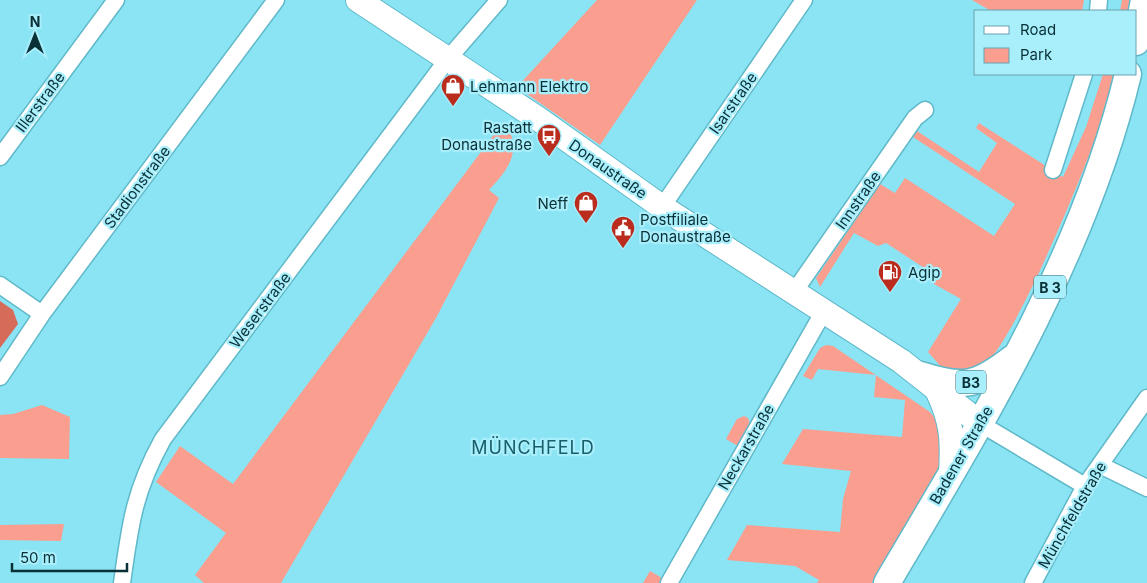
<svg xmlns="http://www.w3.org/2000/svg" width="1147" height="583" font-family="Inter,sans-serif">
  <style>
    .green { fill: #fa9f8f }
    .forest { fill: #d76b5a }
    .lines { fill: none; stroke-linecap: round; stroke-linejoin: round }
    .street-casing { stroke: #60b9c8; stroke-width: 19 }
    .secondary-casing { stroke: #60b9c8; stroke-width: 26 }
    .primary-casing { stroke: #60b9c8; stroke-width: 29 }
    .street { stroke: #fff; stroke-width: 16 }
    .secondary { stroke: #fff; stroke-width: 24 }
    .primary { stroke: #fff; stroke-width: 26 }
    .labels { text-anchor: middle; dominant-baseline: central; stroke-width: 4.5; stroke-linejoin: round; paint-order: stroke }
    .shield { fill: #a9eefb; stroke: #386971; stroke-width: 1 }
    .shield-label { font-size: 14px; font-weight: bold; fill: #083036 }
    .poi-label { font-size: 15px; fill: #083036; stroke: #a9eefb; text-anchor: start }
    .street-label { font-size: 15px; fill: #083036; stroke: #a9eefb }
    .quarter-label { font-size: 18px; letter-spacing: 1px; fill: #17606b; stroke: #a9eefb }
  </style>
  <rect width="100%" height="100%" fill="#8be4f4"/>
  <path class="green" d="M 597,0 L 697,0 L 600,145 L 517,87 Z
    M 972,0 L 1084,0 L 1082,11 L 991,11 Z
    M 1122,0 L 1133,0 L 1131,11 L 1120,11 Z
    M 1103,74 L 1116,74 C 1110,93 1104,113 1098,132 C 1084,171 1009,358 977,371 C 969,374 952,370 943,369 L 928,352 L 961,299 L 934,284 L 932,273 L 886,243 L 878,246 L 854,233 L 820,287 L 816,278 L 880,184 L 895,193 L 905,178 L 994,236 L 1015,204 L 913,137 L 917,131 L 979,172 L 997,143 L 976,128 L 979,123 L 1063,177 L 1086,127 Z
    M 504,121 C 523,149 510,168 489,190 L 499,198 L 436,318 L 281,583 L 204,583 L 195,575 L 226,533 L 156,482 L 180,446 L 233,484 Z
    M 826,345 L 833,346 L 930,412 L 942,427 L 943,460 L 872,583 L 817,583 L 819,580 L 795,566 L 727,560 L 747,525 L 840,532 L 843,499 L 851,471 L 782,464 L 803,429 L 902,437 L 905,400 L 874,397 L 876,375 L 818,369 L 812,380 L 803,376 L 820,348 Z
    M 42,405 L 70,417 L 69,459 L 0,458 L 0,415 L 13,414 Z
    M 744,416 L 748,418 L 750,424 L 738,446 L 726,439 L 737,419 Z
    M 64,524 L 61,541 L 0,540 L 0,525 Z
    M 650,571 L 662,578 L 659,583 L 643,583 Z"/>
  <path class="forest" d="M 0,301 L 13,310 L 18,324 L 0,348 Z"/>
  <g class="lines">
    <defs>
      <path id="street" d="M 1098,11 L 1099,0
        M 0,157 L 116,0
        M 1053,170 L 1084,74
        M 662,207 L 804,0
        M 0,285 L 42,314
        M 794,292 L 915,118 L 925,110
        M 0,377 L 42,314 L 276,0
        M 981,424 L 1085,486
        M 1100,465 L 1147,488
        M 122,583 C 130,525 134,491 163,439 L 447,60 L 499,0
        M 669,583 L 824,311
        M 1033,583 L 1085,486 L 1147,398"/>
      <path id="secondary" d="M 358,0 L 537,118 L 662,207 L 901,361 L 981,424
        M 937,390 C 952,421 953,440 951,473"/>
      <path id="primary" d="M 1136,42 L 1144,0
        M 921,375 C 964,389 977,386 1013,358
        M 887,583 C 982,422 1084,257 1128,74"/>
    </defs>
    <use href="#street" class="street-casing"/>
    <use href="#secondary" class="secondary-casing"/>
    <use href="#primary" class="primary-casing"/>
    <use href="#street" class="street"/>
    <use href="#secondary" class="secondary"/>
    <use href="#primary" class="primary"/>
  </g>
  <defs>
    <symbol id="shop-pin" viewBox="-11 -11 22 30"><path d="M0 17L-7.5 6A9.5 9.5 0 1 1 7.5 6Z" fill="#ba2d1e" stroke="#a9eefb"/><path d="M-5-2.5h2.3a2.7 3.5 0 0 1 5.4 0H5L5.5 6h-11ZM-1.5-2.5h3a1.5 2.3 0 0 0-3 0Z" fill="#fff"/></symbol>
    <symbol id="bus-pin" viewBox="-11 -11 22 30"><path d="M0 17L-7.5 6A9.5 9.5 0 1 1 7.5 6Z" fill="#ba2d1e" stroke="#a9eefb"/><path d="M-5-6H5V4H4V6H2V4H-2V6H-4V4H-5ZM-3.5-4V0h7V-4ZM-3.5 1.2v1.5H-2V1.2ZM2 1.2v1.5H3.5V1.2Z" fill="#fff"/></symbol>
    <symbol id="civic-pin" viewBox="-11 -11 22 30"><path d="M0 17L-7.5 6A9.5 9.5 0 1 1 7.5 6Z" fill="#ba2d1e" stroke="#a9eefb"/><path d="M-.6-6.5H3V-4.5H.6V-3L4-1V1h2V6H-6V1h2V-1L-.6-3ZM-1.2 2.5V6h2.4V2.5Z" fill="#fff"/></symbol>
    <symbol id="fuel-pin" viewBox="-11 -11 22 30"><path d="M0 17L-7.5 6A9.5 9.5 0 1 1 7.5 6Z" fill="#ba2d1e" stroke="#a9eefb"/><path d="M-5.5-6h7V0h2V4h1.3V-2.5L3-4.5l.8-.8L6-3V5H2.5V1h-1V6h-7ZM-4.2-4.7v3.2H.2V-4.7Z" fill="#fff"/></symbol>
  </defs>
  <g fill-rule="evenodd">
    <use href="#shop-pin" x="439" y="72" width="28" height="38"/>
    <use href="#bus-pin" x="535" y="122" width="28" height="38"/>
    <use href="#shop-pin" x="572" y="189" width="28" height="38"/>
    <use href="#civic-pin" x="609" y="214" width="28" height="38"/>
    <use href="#fuel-pin" x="876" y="258" width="28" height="38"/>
  </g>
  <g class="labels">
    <g class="shield">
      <rect x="1034" y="275.5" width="32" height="23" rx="4"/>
      <rect x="956" y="370.5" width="30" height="23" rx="4"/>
    </g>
    <g class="shield-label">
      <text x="1050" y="287">B 3</text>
      <text x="971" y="382">B3</text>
    </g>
    <g class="poi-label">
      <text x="470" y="86">Lehmann Elektro</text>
      <text x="532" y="127" text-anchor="end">Rastatt<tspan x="532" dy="17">Donaustraße</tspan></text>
      <text x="568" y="203" text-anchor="end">Neff</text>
      <text x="640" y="219">Postfiliale<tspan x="640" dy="17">Donaustraße</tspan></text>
      <text x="908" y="272">Agip</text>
    </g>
    <g class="street-label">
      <text transform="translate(40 102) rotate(-53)">Illerstraße</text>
      <text transform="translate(733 103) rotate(-55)">Isarstraße</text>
      <text transform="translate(608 169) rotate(35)">Donaustraße</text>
      <text transform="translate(137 187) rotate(-53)">Stadionstraße</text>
      <text transform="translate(858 200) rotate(-55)">Innstraße</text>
      <text transform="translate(260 310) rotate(-53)">Weserstraße</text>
      <text transform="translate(746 447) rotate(-60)">Neckarstraße</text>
      <text transform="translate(961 455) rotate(-60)">Badener Straße</text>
      <text transform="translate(1072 515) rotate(-60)">Münchfeldstraße</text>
    </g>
    <g class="quarter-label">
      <text x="533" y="447">MÜNCHFELD</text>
    </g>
  </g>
  <rect x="974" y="10" width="162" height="65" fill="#a9eefb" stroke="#69a2ac"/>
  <rect x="984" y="26" width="25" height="8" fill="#ffffff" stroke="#69a2ac"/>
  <text x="1020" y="35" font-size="15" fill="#083036">Road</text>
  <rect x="984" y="48" width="25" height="15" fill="#fa9f8f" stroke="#69a2ac"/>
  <text x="1020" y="60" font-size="15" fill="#083036">Park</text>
  <g transform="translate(35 35)" stroke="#a9eefb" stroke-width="4" paint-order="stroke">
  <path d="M0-4L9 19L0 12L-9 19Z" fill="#083036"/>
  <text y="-8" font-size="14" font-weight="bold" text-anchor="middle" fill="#083036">N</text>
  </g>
  <path d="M12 563v8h115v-8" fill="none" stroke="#083036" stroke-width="2.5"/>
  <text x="20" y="563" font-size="15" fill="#083036" stroke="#a9eefb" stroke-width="4" paint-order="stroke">50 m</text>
</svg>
